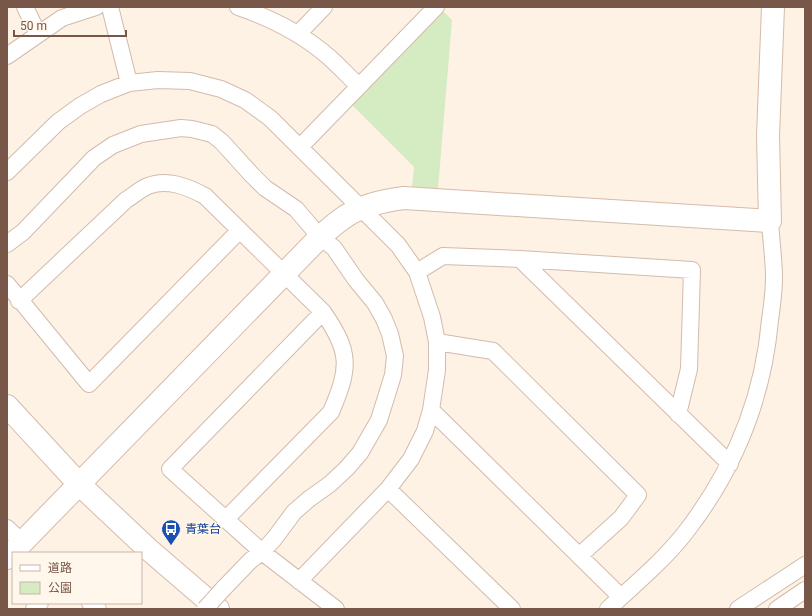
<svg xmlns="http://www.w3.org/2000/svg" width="812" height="616" font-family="Roboto,'Noto Sans JP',sans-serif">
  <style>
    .green { fill: #d5ecc2 }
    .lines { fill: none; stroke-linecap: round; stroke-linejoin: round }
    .street-casing { stroke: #d2bbac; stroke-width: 18 }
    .secondary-casing { stroke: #d5bbaa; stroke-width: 24 }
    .street { stroke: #fff; stroke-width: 16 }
    .secondary { stroke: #fff; stroke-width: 22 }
    .street-bridge-casing { stroke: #d2bbac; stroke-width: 18; stroke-linecap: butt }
    .street-bridge { stroke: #fff; stroke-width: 16 }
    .labels { text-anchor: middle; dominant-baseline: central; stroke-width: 3; stroke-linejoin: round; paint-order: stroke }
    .transit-label { font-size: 12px; fill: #164399; stroke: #fff6ec; text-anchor: start }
  </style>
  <rect width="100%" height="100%" fill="#fdf2e4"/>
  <path class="green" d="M 442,10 L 452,20 L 438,189 L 412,187 L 414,167 L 351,104 Z"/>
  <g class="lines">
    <defs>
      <path id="street" d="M 25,7 L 38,34
        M 110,7 L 129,83
        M 238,7 C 271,18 303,34 330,58 C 340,67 349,77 359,86
        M 298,34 L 324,7
        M 7,56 L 62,18 L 96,7
        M 300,147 L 436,7
        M 7,172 L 58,122 L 80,106 L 101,94 L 129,83 L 158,80 L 190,81 L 221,89 L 245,100 L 270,118 L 398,245 L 417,272 L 432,317 L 437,342 L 437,370 L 431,410 L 425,431 L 411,459 L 388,489 L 299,581
        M 7,244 L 23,232 L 94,158 L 113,145 L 141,134 L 181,128 L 192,129 L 212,134 L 222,142 L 252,175 L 265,188 L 296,209 L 320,237 L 334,248 L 356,280 L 375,303 L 384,319 L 390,334 L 395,356 L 393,375 L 379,420 L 360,453 L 347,468 L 330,484 L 309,499 L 294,512 L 274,539 L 262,552 L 251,560 L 223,589
        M 520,259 L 692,270 L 689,369 L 678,414
        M 417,272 L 443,256 L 520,259 L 730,464
        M 7,284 L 89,384 L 239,231
        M 19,301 L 126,200 C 133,196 140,189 148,186 C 167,178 188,187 205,196 L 323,312 C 351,352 350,368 331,412 L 225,520
        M 323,312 L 170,469 L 262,552 L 336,609
        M 437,342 L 493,351 L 638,495 L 621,518 L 579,556
        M 431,410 L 621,597
        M 388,489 L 512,609
        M 7,528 L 22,542
        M 90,603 L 98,609
        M 34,609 L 40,603
        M 608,609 C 634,585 663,561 685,533 C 734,470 763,399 770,320 C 772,306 774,292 774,278 C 774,259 771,240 770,221
        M 738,609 L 805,565
        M 777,609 L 805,590"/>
      <path id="secondary" d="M 7,406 L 79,484 L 148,549 L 218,609
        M 7,558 L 320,237 C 326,232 332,226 339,221 C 358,206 381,201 404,198 L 770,221 L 768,136 L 773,7"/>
    </defs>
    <use href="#street" class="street-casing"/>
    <use href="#secondary" class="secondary-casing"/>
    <use href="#street" class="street"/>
    <use href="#secondary" class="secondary"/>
    <defs>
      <path id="street-bridge" d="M 205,609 L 223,589"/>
    </defs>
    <use href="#street-bridge" class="street-bridge-casing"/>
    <use href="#street-bridge" class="street-bridge"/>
  </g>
  <defs>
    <symbol id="bus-pin" viewBox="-11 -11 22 30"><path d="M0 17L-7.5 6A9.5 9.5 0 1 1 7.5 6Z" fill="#1a4fb4" stroke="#fff6ec"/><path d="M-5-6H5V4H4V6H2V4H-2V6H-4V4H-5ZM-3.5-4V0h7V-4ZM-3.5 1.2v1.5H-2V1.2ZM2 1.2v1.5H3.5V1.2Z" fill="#fff"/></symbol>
  </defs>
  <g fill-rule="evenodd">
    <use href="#bus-pin" x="160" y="518" width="22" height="30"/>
  </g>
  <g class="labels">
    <g class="transit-label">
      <text x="185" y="529">青葉台</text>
    </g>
  </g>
  <rect width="812" height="616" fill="none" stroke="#785748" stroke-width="16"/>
  <rect x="12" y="552" width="130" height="52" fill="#fff6ec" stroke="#c9b6aa"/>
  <rect x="20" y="565" width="20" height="6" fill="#ffffff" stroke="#c9b6aa"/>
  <text x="48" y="572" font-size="12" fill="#785748">道路</text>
  <rect x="20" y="582" width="20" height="12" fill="#d5ecc2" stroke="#c9b6aa"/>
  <text x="48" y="592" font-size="12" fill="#785748">公園</text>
  <path d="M14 30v6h112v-6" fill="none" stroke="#785748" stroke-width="2"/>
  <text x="20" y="30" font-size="12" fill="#785748" stroke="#fff6ec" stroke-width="3" paint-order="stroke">50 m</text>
</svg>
